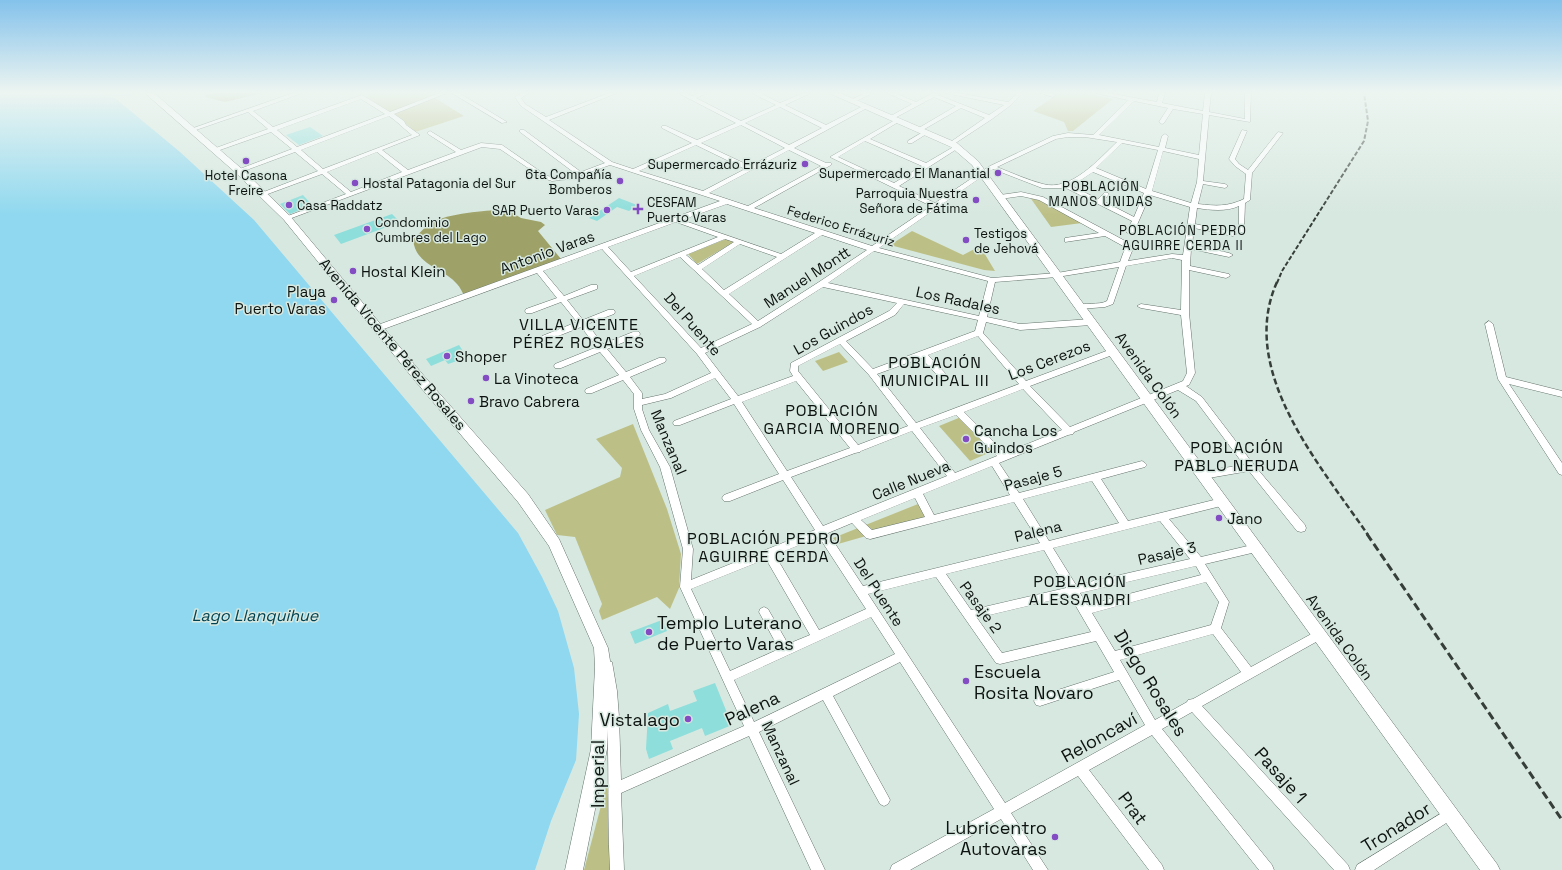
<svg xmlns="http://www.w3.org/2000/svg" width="1562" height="870" font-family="'Space Grotesk',sans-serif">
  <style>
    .green { fill: #bdc086 }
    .forest { fill: #9fa268 }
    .water { fill: #8fd8ef }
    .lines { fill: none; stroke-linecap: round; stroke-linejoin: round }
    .stream { stroke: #8fd8ef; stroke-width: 2 }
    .building { fill: #8ededb }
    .minor-casing { stroke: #64736c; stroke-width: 1 }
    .major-casing { stroke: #64736c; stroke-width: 1 }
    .minor { fill: #fff; fill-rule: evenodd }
    .major { fill: #fff; fill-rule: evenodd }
    .rail-far2 { stroke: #363e3a; stroke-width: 2; stroke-dasharray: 4.5 2; stroke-linecap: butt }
    .rail-far1 { stroke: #363e3a; stroke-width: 2.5; stroke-dasharray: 6 3; stroke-linecap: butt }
    .rail { stroke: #363e3a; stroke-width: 3; stroke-dasharray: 8 4; stroke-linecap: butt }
    .poi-dot { fill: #844cc3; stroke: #d7e8e0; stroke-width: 1.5 }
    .labels { text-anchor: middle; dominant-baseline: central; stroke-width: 3; stroke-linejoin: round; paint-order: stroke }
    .far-poi-label { font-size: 13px; fill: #0d1310; stroke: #d7e8e0; text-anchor: end }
    .far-neighbourhood-label { font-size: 13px; letter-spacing: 1px; fill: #0d1310; stroke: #d7e8e0 }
    .far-street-label { font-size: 13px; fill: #0d1310; stroke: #d7e8e0 }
    .street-label { font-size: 15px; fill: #0d1310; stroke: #d7e8e0 }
    .poi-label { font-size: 15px; fill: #0d1310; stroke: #d7e8e0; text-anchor: start }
    .neighbourhood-label { font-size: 16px; letter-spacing: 1px; fill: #0d1310; stroke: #d7e8e0 }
    .water-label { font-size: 16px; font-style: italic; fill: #004252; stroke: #d7e8e0 }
    .near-poi-label { font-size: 18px; fill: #0d1310; stroke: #d7e8e0; text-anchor: start }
    .near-street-label { font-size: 18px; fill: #0d1310; stroke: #d7e8e0 }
  </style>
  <rect width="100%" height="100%" fill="#d7e8e0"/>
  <path class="green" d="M 369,93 L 427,93 L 464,116 L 415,132 L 402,120 L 367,98 Z
    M 1059,93 L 1085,93 L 1113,99 L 1073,131 L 1068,131 L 1064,122 L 1033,111 Z
    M 1029,196 L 1039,199 L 1082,223 L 1051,227 Z
    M 912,231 L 963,255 L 980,246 L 995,271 L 984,270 L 890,245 Z
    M 726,239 L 734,242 L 697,264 L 688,254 Z
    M 839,352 L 848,362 L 823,371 L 815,361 Z
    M 961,417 L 993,451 L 970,461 L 939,426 Z
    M 633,424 L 667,509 L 681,554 L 679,588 L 670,609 L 657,597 L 602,620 L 599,611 L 602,604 L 575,537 L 557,535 L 545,510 L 620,477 L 622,468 L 596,439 Z
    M 918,504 L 926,519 L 838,544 L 833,538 Z
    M 607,783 L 612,870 L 584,870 Z"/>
  <path class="forest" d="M 211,93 L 262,93 L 225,102 L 206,97 L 205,96 Z
    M 498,210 L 511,212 L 521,218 L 541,222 L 545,225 L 538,231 L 561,259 L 464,295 C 462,292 460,287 457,284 C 443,267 415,266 413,239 C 418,235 423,229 428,225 C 442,214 481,211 498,210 Z"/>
  <path class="water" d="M 0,93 L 103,93 L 115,98 L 180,152 L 254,220 L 518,533 L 542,577 L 558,611 L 574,668 L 579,714 L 576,760 L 551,821 L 535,870 L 0,870 Z"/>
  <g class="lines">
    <path class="stream" d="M 108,95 L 131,95"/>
  </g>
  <path class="building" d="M 310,127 L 323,136 L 299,145 L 286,135 Z
    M 303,195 L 312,205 L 290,214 L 280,204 Z
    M 619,198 L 637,205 L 629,211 L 617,207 L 597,221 L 589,218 Z
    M 392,214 L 400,222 L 341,244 L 334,235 Z
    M 459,345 L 465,354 L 455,358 L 457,361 L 448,364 L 445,360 L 431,366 L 426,359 Z
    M 662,620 L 667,631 L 635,644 L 630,632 Z
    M 715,683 L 732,725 L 705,736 L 702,728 L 670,741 L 673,749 L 649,759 L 646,749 L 648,713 L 668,704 L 670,711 L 697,701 L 693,691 Z"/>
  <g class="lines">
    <defs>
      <path id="minor" d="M 293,93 L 302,93 L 253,111 L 273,127 L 362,95 L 390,112 L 439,93 L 447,93 L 394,114 L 404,121 L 406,125 L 420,135 L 382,150 L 408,170 L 456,152 L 428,134 L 427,133 L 430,131 L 461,150 L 481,143 L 502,145 L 547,176 L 560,178 L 576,174 L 520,132 L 520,130 L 524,130 L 581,172 L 605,163 L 521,106 L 515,97 L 521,93 L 529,93 L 521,98 L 525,104 L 546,117 L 609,93 L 617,93 L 549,120 L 612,162 L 633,169 L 692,143 L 662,128 L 662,126 L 666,126 L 697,140 L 736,123 L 678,93 L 686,93 L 692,96 L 699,93 L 707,93 L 696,98 L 741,121 L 776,105 L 752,93 L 760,93 L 780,103 L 803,93 L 811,93 L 785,105 L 826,125 L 863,106 L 867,106 L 867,108 L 794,148 L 826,163 L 831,163 L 831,165 L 754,208 L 872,246 L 931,206 L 830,157 L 895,120 L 900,121 L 870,139 L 926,163 L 955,146 L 960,147 L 899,186 L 935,203 L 990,166 L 1053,136 L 1068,133 L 1093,135 L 1128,100 L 1095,93 L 1108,93 L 1157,102 L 1159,93 L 1165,93 L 1162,103 L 1203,111 L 1205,93 L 1211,93 L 1209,112 L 1245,119 L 1245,93 L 1251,93 L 1250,122 L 1209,115 L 1203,181 L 1225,184 L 1228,186 L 1225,188 L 1203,184 L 1198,204 C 1216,206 1227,207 1244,199 L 1246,174 L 1235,166 L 1229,159 L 1242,130 L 1247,131 L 1235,159 L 1239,164 L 1248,170 L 1278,132 L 1283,133 L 1252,173 L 1250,200 L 1245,203 L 1244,232 L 1240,232 L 1239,231 L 1239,206 C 1226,212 1210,210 1197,208 L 1195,224 L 1233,232 L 1237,234 L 1233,236 L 1194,228 L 1192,245 L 1229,253 L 1233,255 L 1229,257 L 1191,249 L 1190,266 L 1229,274 L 1230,276 L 1226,278 L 1189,270 L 1189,313 L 1195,373 L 1189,385 L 1186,386 L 1202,397 L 1254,465 L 1305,525 L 1306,528 L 1305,531 L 1301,532 L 1297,531 L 1249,471 L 1203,479 L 1200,478 L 1198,475 L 1200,472 L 1203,471 L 1244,465 L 1196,401 L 1178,390 L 1074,432 L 1073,434 L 1068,435 L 999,463 L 1019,493 L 1142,461 L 1145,463 L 1147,465 L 1145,467 L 1101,479 L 1128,521 L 1222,498 L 1225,499 L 1227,502 L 1225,505 L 1169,519 L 1201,557 L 1256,544 L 1260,545 L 1261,548 L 1260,551 L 1256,552 L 1205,564 L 1229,602 L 1221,628 L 1251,667 L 1315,632 L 1319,630 L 1323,632 L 1324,635 L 1323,638 L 1202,706 L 1348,865 L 1350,870 L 1334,870 L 1192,712 L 1162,729 L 1272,865 L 1274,870 L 1259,870 L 1152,735 L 1089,770 L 1162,865 L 1164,870 L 1149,870 L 1078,776 L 1011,813 L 1048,870 L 1033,870 L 1001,819 L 910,870 L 890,870 L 892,865 L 994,809 L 900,662 L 833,696 L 888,796 L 890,800 L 888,804 L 884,806 L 880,804 L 823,700 L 759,732 L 825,870 L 811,870 L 749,736 L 621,793 L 624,870 L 610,870 C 606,802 612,734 602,666 L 604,662 L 608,661 L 612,662 L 617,691 L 619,717 L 621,780 L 744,726 L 680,587 L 683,549 L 660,467 L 641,430 L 634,409 L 634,394 L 623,380 L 592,393 L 586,393 L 585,391 L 586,389 L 619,375 L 600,352 L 561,368 L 555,368 L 554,366 L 555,364 L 597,347 L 581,327 L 548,340 L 542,340 L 541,338 L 542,336 L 577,322 L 561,302 L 532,313 L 526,313 L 525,311 L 526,309 L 557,298 L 537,273 L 381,330 L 378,331 L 374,328 L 375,326 L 720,201 L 610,165 L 570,179 L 552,181 L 543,178 L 500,149 L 482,147 L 289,219 L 285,219 L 285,217 L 346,194 L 322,174 L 265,195 L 261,195 L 261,193 L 318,171 L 295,152 L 241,172 L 237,172 L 237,170 L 292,149 L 271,132 L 217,151 L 213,151 L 213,149 L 268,129 L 248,112 L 193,131 L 188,130 ZM 361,99 L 385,114 L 297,147 L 277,130 ZM 1134,101 L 1168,108 L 1159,122 L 1162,124 L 1164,123 L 1173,109 L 1203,114 L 1199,155 L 1165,148 L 1168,136 L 1165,134 L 1162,136 L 1159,147 L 1099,135 ZM 780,107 L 822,128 L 789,145 L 745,123 ZM 389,116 C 398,122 404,129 412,135 L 323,169 L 301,150 ZM 741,125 L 785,148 L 750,166 L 701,143 ZM 1068,137 L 1085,137 L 1117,142 C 1099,159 1071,192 1043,184 C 1028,180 1012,173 997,167 L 1056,139 ZM 865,141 L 922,166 L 894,183 L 838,157 ZM 1122,143 L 1158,150 L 1146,189 L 1096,168 ZM 696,145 L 745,169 L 703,191 L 639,171 ZM 789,150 L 821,166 L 748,206 L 709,193 ZM 1163,151 L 1199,159 L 1197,182 L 1191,203 L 1152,191 ZM 377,152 L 402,172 L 351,192 L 327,172 ZM 993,169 L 1042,188 L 1066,188 L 1132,221 L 1126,232 L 1130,234 L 1134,232 L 1150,195 L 1190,207 L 1183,255 L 1172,254 L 1128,261 L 1132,251 L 1129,243 L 1043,197 L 1021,192 L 1000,195 L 997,197 L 1000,199 L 1021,196 L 1039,200 L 1099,233 L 1065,238 L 1065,242 L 1105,236 L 1123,246 L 1124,251 L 1120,262 L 1057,273 L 992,278 L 879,248 ZM 1093,172 L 1144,193 L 1134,217 L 1103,201 L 1109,194 L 1108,193 L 1104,193 L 1098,199 L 1072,186 ZM 727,204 L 815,233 L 781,254 L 682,220 ZM 676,222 L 718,237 L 631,272 L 608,247 ZM 822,235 L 867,250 L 819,282 L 758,321 L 729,294 ZM 725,239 L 734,242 L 698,265 L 686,255 ZM 740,244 L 777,257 L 724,290 L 702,269 ZM 602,249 L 697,354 L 711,373 L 665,394 L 642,399 L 642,393 L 630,377 L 665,362 L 666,360 L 665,358 L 659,358 L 626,372 L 607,349 L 639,336 L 640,334 L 639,332 L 633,332 L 603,344 L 587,324 L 614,314 L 615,312 L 614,310 L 608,310 L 583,320 L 567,300 L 597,289 L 597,285 L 591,285 L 564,296 L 543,271 ZM 874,251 L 988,281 L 979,316 L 828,283 ZM 680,257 L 752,324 L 701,348 L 634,276 ZM 1172,258 L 1182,260 L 1181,310 L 1141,304 L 1137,306 L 1141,308 L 1181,315 L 1187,373 L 1183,381 L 1070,427 L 1030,386 L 1115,354 L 1116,352 L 1115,350 L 1109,350 L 1026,381 L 983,333 L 986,322 L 1020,330 L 1091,325 L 1095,322 L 1091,319 L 1020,324 L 987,317 L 995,282 L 1057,277 L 1119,267 L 1107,301 C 1098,306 1084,301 1076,307 L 1080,309 L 1105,307 L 1113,304 L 1126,266 ZM 823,287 L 897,303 L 889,311 L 791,363 L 790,371 L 793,376 L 738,396 L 705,353 L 760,327 ZM 904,304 L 978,320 L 975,331 L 873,369 L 846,341 L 895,315 ZM 978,336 L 1019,384 L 916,423 L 877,374 L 921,358 L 939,377 L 945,377 L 946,375 L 945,373 L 928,355 ZM 840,344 L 869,375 L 908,426 L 858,445 L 798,371 L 798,366 ZM 715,378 L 731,399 L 674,421 L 673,423 L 674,425 L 680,425 L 734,404 L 779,474 L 724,495 L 722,498 L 724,501 L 730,501 L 783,480 L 815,530 L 691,580 L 693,549 L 670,467 L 649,430 L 642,409 L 642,405 L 671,398 ZM 796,381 L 850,448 L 787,471 L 742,402 ZM 1023,389 L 1062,430 L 1005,453 L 964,412 ZM 956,415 L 997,456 L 955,473 L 920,428 ZM 912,431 L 947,476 L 823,526 L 791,477 L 855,453 L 860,452 L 861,451 ZM 992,466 L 1010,495 L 934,515 L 923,494 ZM 1092,481 L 1119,523 L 1049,541 L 1023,499 ZM 915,498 L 925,517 L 872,530 L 861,520 ZM 1014,502 L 1040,543 L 863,586 L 828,533 L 852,523 L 866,538 L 870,539 ZM 1160,521 L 1190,559 L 1076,585 L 1053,548 ZM 819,537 L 866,609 L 819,630 L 775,555 ZM 1044,550 L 1066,588 L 971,610 L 946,574 ZM 766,559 L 810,635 L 788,644 L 768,609 L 764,607 L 760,609 L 759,612 L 779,649 L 730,671 L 691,589 ZM 1196,566 L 1201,575 L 1087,605 L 1080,593 ZM 936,577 L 996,663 L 1000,664 L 1096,641 L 1114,672 L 1036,697 L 1034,701 L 1036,705 L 1040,706 L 1119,680 L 1145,725 L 1005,803 L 868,594 ZM 1206,582 L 1219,602 L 1211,625 L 1115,651 L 1092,613 ZM 1070,596 L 1091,632 L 1002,653 L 977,618 ZM 871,617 L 895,654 L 754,722 L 734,680 ZM 1213,634 L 1241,672 L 1193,699 L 1188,700 L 1187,702 L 1155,720 L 1120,660 Z
        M 452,93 L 459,93 L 507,122 L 502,123 Z
        M 865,93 L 873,93 L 854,102 L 849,101 Z
        M 887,93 L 895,93 L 916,102 L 933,93 L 940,93 L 938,95 L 989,115 L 1004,105 L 945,93 L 958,93 L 1008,102 L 1017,93 L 1023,93 L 1011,105 L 992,119 L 951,146 L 949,145 L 949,143 L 985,118 L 961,108 L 921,131 L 917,131 L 917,129 L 956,106 L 934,97 L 891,120 L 889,119 L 889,117 L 912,104 Z
        M 1040,93 L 1052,93 L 1056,95 L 1053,97 Z
        M 923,132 L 928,133 L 912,143 L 908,143 L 908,141 Z
        M 1489,321 L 1493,324 L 1506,377 L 1562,391 L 1562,397 L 1509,384 L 1562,463 L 1562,475 L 1559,474 L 1498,379 L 1485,324 Z
        M 1450,808 L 1454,810 L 1456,814 L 1454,818 L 1374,870 L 1355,870 L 1357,865 Z"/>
      <path id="major" d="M 145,93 L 154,93 L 242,169 L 290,216 L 424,376 L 528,494 L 559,539 L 608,648 L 611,667 L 607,749 L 583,870 L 565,870 L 591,749 L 595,667 L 594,648 L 549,546 L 518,502 L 416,382 L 284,220 L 236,173 Z
        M 829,93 L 840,93 L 957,143 L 978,161 L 1497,864 L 1500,870 L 1480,870 L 972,165 L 951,147 Z"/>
    </defs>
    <use href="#minor" class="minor-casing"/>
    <use href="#major" class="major-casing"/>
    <use href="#minor" class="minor"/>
    <use href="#major" class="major"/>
    <path class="rail-far2" d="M 1277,283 L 1282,271 L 1364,141 L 1368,121 L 1364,93"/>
    <path class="rail-far1" d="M 1277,282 C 1237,371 1321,466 1368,535"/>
    <path class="rail" d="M 1367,534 L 1562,820"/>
  </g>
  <linearGradient id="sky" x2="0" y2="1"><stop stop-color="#84c2eb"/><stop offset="0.43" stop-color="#edf5f1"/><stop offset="1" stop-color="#edf5f1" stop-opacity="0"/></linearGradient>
  <rect width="1562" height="215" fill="url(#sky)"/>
  <g class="poi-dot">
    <circle cx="246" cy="161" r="4"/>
    <circle cx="805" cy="164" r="4"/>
    <circle cx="998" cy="173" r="4"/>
    <circle cx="620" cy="181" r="4"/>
    <circle cx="355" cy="183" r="4"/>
    <circle cx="976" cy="200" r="4"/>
    <circle cx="289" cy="205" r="4"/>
    <path d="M636 203h4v4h4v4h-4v4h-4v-4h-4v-4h4z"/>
    <circle cx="607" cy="210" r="4"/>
    <circle cx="367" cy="229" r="4"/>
    <circle cx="966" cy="240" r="4"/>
    <circle cx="353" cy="271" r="4"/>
    <circle cx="334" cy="300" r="4"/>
    <circle cx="447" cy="356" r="4"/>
    <circle cx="486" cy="378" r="4"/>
    <circle cx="471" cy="401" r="4"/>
    <circle cx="966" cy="439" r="4"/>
    <circle cx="1219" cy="518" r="4"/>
    <circle cx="649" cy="632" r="4"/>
    <circle cx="966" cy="681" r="4"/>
    <circle cx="688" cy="719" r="4"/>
    <circle cx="1055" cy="837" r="4"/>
  </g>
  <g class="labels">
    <g class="far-poi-label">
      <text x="797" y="164">Supermercado Errázuriz</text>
      <text x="990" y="173">Supermercado El Manantial</text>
      <text x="612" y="174">6ta Compañía<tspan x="612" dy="15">Bomberos</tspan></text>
      <text x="246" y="175" text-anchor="middle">Hotel Casona<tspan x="246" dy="15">Freire</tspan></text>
      <text x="363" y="183" text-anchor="start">Hostal Patagonia del Sur</text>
      <text x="968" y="193">Parroquia Nuestra<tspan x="968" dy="15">Señora de Fátima</tspan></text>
      <text x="647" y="202" text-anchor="start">CESFAM<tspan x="647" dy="15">Puerto Varas</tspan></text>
      <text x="297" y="205" text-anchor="start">Casa Raddatz</text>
      <text x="599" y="210">SAR Puerto Varas</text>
      <text x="375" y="222" text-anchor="start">Condominio<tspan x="375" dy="15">Cumbres del Lago</tspan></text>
      <text x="974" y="233" text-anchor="start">Testigos<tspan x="974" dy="15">de Jehová</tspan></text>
    </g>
    <g class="far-neighbourhood-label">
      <text x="1101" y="186">POBLACIÓN<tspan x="1101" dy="15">MANOS UNIDAS</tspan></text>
      <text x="1183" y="230">POBLACIÓN PEDRO<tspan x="1183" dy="15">AGUIRRE CERDA II</tspan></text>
    </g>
    <g class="far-street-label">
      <text transform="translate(841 226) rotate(17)">Federico Errázuriz</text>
    </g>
    <g class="street-label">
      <text transform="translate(547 252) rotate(-20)">Antonio Varas</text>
      <text transform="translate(807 277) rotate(-33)">Manuel Montt</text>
      <text transform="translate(958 300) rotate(12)">Los Radales</text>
      <text transform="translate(693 324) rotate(49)">Del Puente</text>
      <text transform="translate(833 329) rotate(-29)">Los Guindos</text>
      <text transform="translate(393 344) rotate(50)">Avenida Vicente Pérez Rosales</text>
      <text transform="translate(1049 360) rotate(-21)">Los Cerezos</text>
      <text transform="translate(1149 375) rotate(54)">Avenida Colón</text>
      <text transform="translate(669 442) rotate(67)">Manzanal</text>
      <text transform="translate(1033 478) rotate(-15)">Pasaje 5</text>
      <text transform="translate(911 480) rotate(-22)">Calle Nueva</text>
      <text transform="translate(1038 531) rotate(-14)">Palena</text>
      <text transform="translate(1167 553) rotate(-13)">Pasaje 3</text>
      <text transform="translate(879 592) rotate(57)">Del Puente</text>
      <text transform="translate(981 607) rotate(54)">Pasaje 2</text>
      <text transform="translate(1340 637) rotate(54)">Avenida Colón</text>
      <text transform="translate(781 753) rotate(65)">Manzanal</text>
    </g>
    <g class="poi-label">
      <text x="361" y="271">Hostal Klein</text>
      <text x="326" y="291" text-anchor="end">Playa<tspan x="326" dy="17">Puerto Varas</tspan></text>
      <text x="455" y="356">Shoper</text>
      <text x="494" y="378">La Vinoteca</text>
      <text x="479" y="401">Bravo Cabrera</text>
      <text x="974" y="430">Cancha Los<tspan x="974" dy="17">Guindos</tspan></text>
      <text x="1227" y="518">Jano</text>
    </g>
    <g class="neighbourhood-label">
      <text x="579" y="324">VILLA VICENTE<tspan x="579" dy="18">PÉREZ ROSALES</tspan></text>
      <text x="935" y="362">POBLACIÓN<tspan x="935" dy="18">MUNICIPAL III</tspan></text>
      <text x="832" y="410">POBLACIÓN<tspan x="832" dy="18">GARCIA MORENO</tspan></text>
      <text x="1237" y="447">POBLACIÓN<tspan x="1237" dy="18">PABLO NERUDA</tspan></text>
      <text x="764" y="538">POBLACIÓN PEDRO<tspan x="764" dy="18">AGUIRRE CERDA</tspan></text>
      <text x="1080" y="581">POBLACIÓN<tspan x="1080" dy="18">ALESSANDRI</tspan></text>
    </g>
    <g class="water-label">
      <text x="255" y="615">Lago Llanquihue</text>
    </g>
    <g class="near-poi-label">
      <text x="657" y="622">Templo Luterano<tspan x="657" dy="21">de Puerto Varas</tspan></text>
      <text x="974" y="671">Escuela<tspan x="974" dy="21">Rosita Novaro</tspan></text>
      <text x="680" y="719" text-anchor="end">Vistalago</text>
      <text x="1047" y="827" text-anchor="end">Lubricentro<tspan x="1047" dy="21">Autovaras</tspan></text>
    </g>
    <g class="near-street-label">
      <text transform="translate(1151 683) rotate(58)">Diego Rosales</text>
      <text transform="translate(752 708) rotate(-25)">Palena</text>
      <text transform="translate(1099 737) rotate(-29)">Reloncaví</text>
      <text transform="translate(597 774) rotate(-90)">Imperial</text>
      <text transform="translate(1281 775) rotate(48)">Pasaje 1</text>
      <text transform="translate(1133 808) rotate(53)">Prat</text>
      <text transform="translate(1396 827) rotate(-32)">Tronador</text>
    </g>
  </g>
</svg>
